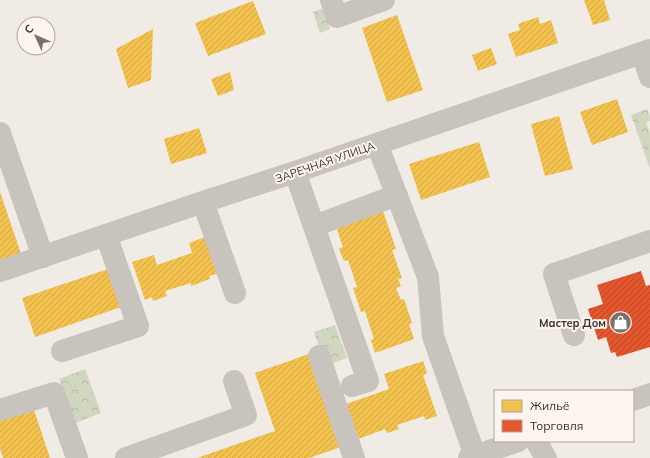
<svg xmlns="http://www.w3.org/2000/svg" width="650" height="458" font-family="Mulish,sans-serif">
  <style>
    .forest { fill: url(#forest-crowns) }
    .homes { fill: url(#homes-hatch) }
    .shops { fill: url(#shops-hatch) }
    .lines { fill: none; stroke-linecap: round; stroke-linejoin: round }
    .minor { stroke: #c9c3be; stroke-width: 22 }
    .labels { text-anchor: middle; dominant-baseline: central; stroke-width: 4; stroke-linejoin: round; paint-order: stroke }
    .street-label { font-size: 11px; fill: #3b302b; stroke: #fbf5ee }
    .poi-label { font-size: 11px; font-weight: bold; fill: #3b302b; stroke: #fbf5ee; text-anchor: end }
  </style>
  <defs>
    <pattern id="forest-crowns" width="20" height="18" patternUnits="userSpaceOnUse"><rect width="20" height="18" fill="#d1d6bf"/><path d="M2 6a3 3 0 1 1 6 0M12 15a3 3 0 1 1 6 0" fill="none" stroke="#b4b8a4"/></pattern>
    <pattern id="homes-hatch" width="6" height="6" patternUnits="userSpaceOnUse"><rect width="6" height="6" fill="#f2c14e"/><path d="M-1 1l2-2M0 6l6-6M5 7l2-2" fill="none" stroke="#d0a644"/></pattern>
    <pattern id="shops-hatch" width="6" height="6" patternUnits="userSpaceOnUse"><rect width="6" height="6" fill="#e4572e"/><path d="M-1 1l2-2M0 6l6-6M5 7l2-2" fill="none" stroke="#ba4827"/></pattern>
  </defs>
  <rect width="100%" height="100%" fill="#f0ebe5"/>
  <path class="forest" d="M 324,8 L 330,29 L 320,33 L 313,12 Z
    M 647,109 L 650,117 L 650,121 L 646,122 L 650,133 L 650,169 L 631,115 Z
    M 335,325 L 347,358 L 326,366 L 314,332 Z
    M 85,369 L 101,413 L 76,423 L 59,379 Z"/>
  <path class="homes" d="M 584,0 L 604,0 L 610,20 L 593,25 Z
    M 253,1 L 266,34 L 208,56 L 195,23 Z
    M 397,15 L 423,90 L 387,102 L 362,28 Z
    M 538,17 L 540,24 L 551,20 L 558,43 L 516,57 L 508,34 L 520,30 L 518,24 Z
    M 153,29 L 151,80 L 128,88 L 116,49 Z
    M 491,48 L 497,64 L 478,71 L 472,55 Z
    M 230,72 L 234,90 L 218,96 L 211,79 Z
    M 617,99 L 628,132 L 592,145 L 580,112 Z
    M 559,116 L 573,169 L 545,176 L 531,124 Z
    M 199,128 L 207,153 L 171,164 L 164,139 Z
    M 479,142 L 490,177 L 421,200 L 409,164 Z
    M 0,192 L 21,254 L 0,261 Z
    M 383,211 L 396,249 L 392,250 L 402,278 L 398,279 L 401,286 L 396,288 L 401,300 L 404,299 L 412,323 L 409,324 L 414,339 L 375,353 L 371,340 L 374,339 L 365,311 L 361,312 L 353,288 L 357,287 L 348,260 L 344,261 L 339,249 L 343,247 L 336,227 Z
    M 208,236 L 220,273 L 209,276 L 210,279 L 191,286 L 191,283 L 165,291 L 167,296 L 153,301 L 152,297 L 145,300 L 132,262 L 154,255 L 157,265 L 192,253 L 189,243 Z
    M 108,269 L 121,307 L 35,337 L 22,298 Z
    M 309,354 L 341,447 L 309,458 L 197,458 L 275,431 L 255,373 Z
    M 423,361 L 427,373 L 423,375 L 437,416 L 425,420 L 424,416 L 397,425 L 399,429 L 387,433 L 385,429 L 358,439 L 346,404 L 389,389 L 384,374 Z
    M 34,410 L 50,458 L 3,458 L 0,448 L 0,421 Z"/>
  <path class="shops" d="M 641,271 L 646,286 L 650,285 L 650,347 L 617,357 L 615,352 L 611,353 L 606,337 L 598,340 L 588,309 L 603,304 L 597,285 Z"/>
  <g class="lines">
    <path class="minor" d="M 331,0 L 337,17 L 384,0
      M 642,53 L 650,77
      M 0,133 L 43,257
      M 377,144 L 428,277 L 433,336 L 475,456
      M 295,172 L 368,381 L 352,386
      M 203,202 L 235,293
      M 314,226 L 397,195
      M 0,271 L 203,202 L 295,172 L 650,50
      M 574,335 L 554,274 L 650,241
      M 62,351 L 138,326 L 106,235
      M 319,356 L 354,458
      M 633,400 L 650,394
      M 0,410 L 54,393 L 77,458
      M 536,441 L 546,458
      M 126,458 L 246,415 L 234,381
      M 469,458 L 518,441"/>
  </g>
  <defs>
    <symbol id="shop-disc" viewBox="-11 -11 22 22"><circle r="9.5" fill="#7a716c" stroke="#fbf5ee"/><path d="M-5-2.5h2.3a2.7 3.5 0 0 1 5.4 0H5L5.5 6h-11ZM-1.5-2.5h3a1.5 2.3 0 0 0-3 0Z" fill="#fff"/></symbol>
  </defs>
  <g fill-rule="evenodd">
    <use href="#shop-disc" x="608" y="310" width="25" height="25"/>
  </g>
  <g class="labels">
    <g class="street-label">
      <text transform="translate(325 162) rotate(-19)">ЗАРЕЧНАЯ УЛИЦА</text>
    </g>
    <g class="poi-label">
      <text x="606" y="323">Мастер Дом</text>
    </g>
  </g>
  <rect x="494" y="390" width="140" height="52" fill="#fbf5ee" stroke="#aea6a0"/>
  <rect x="502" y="400" width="20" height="12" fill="#f2c14e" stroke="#aea6a0"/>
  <text x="530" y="410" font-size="12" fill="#3b302b">Жильё</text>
  <rect x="502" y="420" width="20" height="12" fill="#e4572e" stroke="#aea6a0"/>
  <text x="530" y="430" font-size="12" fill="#3b302b">Торговля</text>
  <g transform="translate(36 36) rotate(315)"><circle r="19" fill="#fbf5ee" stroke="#aea6a0"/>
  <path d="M0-3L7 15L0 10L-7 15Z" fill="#7a716c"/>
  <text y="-6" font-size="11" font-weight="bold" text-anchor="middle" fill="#3b302b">С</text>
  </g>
</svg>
